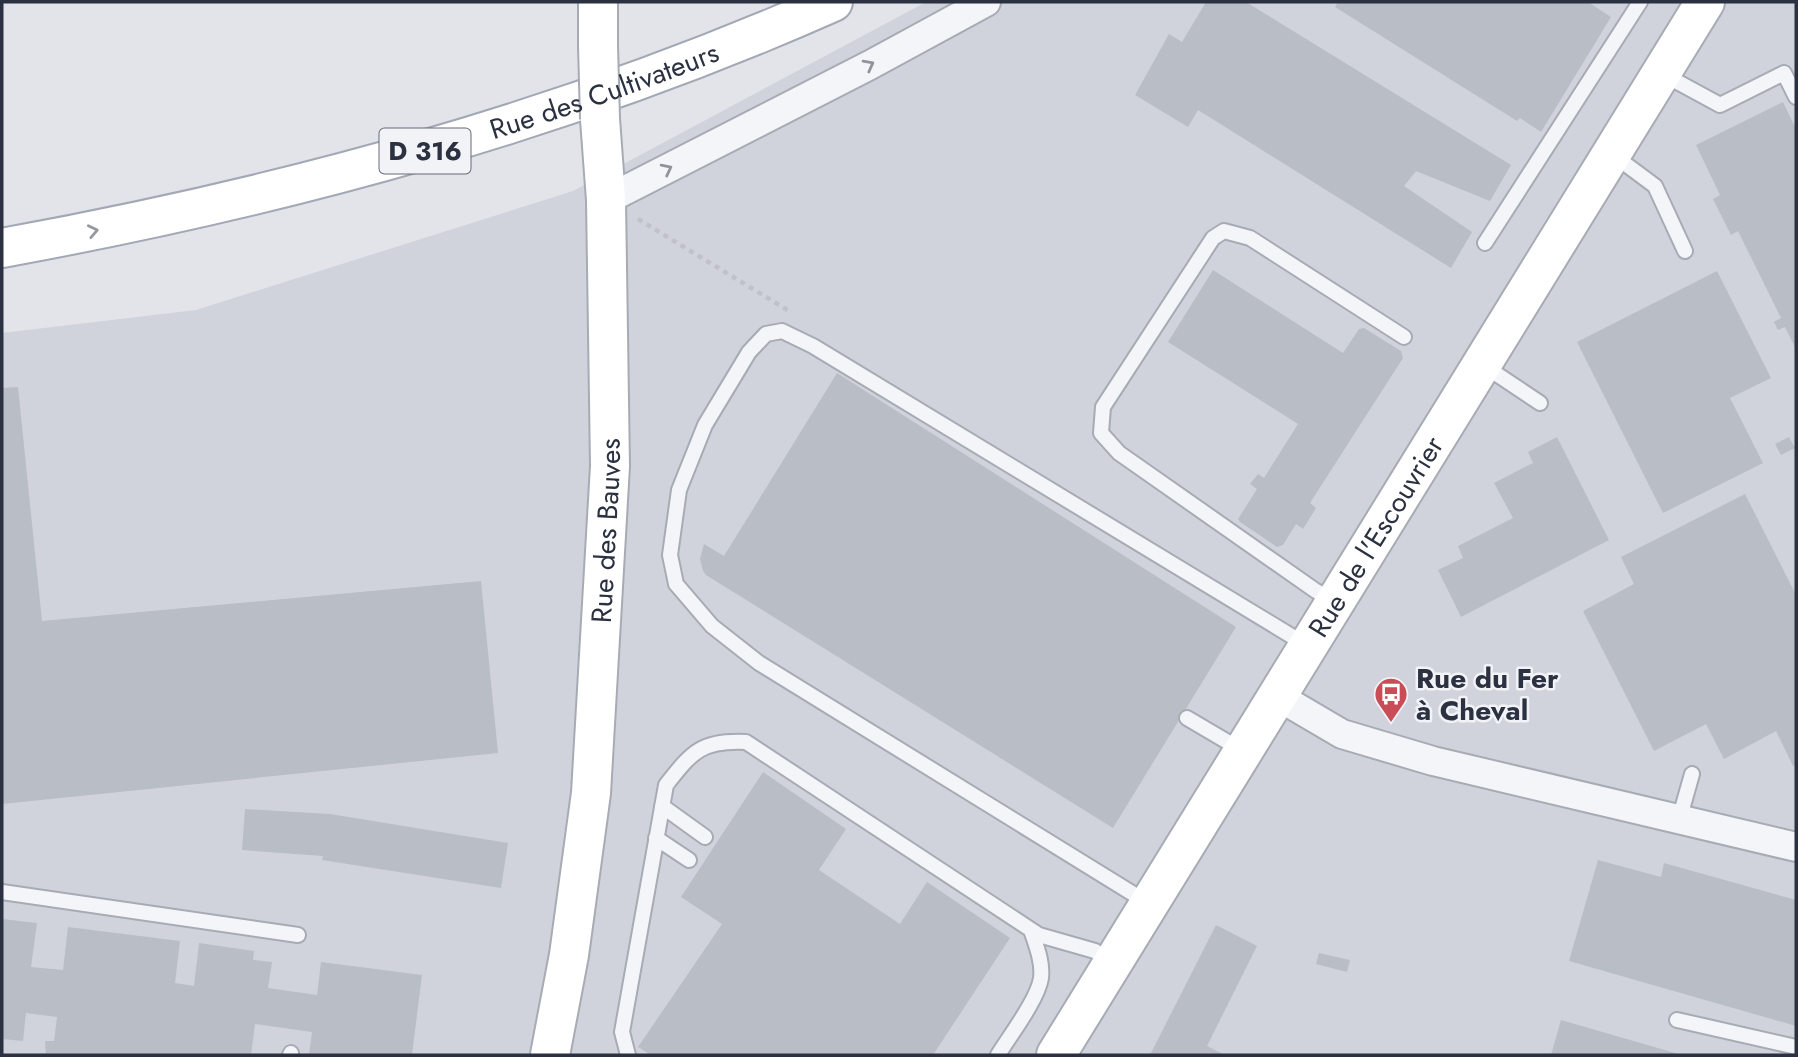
<svg xmlns="http://www.w3.org/2000/svg" width="1798" height="1057" font-family="Jost,sans-serif">
  <style>
    .built { fill: #d0d3dc }
    .building { fill: #b9bdc6 }
    .lines { fill: none; stroke-linecap: round; stroke-linejoin: round }
    .lane-casing { stroke: #a7abb4; stroke-width: 18 }
    .street-casing { stroke: #a7abb4; stroke-width: 32 }
    .secondary-casing { stroke: #a7abb4; stroke-width: 42 }
    .primary-casing { stroke: #a2a8b5; stroke-width: 42 }
    .path { stroke: #c0c2c8; stroke-width: 4.5; stroke-dasharray: 5 5; stroke-linecap: butt }
    .lane { stroke: #f4f5f8; stroke-width: 14 }
    .street { stroke: #f4f5f8; stroke-width: 28 }
    .secondary { stroke: #fff; stroke-width: 38 }
    .primary { stroke: #fff; stroke-width: 38 }
    .secondary-bridge-casing { stroke: #a7abb4; stroke-width: 42; stroke-linecap: butt }
    .secondary-bridge { stroke: #fff; stroke-width: 38 }
    .oneway { stroke: #90939c }
    .oneway2 { stroke: #9598a0 }
    .labels { text-anchor: middle; dominant-baseline: central; stroke-width: 5; stroke-linejoin: round; paint-order: stroke }
    .shield { fill: #f1f3f7; stroke: #666b78; stroke-width: 2 }
    .shield-label { font-size: 26px; font-weight: bold; fill: #2b3141 }
    .street-label { font-size: 28px; fill: #2b3141; stroke: #f1f3f7 }
    .poi-label { font-size: 28px; font-weight: bold; fill: #2b3141; stroke: #f1f3f7; text-anchor: start }
  </style>
  <rect width="100%" height="100%" fill="#e2e4ea"/>
  <path class="built" d="M 926,2 L 1796,2 L 1796,1055 L 2,1055 L 2,333 L 196,310 L 573,191 Z"/>
  <path class="building" d="M 1206,2 L 1246,2 L 1511,165 L 1490,201 L 1416,171 L 1404,186 L 1472,232 L 1451,268 L 1198,110 L 1188,127 L 1135,95 L 1169,34 L 1182,42 Z
    M 1338,2 L 1588,2 L 1611,17 L 1541,132 L 1520,118 L 1517,121 L 1335,7 Z
    M 1783,102 L 1796,129 L 1796,349 L 1785,327 L 1778,330 L 1774,322 L 1781,318 L 1738,231 L 1731,235 L 1713,199 L 1720,195 L 1696,145 Z
    M 1213,270 L 1343,353 L 1359,329 L 1364,328 L 1401,351 L 1403,358 L 1310,503 L 1316,508 L 1303,529 L 1296,524 L 1283,545 L 1277,547 L 1240,522 L 1238,519 L 1257,489 L 1250,484 L 1258,474 L 1264,478 L 1298,424 L 1168,342 Z
    M 1717,271 L 1771,378 L 1730,398 L 1763,463 L 1663,513 L 1577,342 Z
    M 837,373 L 1236,627 L 1113,828 L 706,575 L 703,571 L 700,559 L 704,544 L 724,556 Z
    M 18,387 L 42,621 L 481,581 L 498,753 L 2,804 L 2,388 Z
    M 1557,437 L 1609,540 L 1461,617 L 1438,570 L 1463,558 L 1458,546 L 1513,518 L 1494,483 L 1533,463 L 1528,452 Z
    M 1789,437 L 1795,448 L 1781,455 L 1775,444 Z
    M 1745,494 L 1796,595 L 1796,765 L 1793,766 L 1776,731 L 1724,759 L 1706,724 L 1654,751 L 1583,611 L 1634,584 L 1621,557 Z
    M 763,772 L 846,829 L 819,870 L 900,924 L 927,882 L 1010,938 L 933,1055 L 651,1055 L 638,1047 L 722,924 L 681,897 Z
    M 245,809 L 330,814 L 508,843 L 501,888 L 322,860 L 323,856 L 242,850 Z
    M 1598,860 L 1661,877 L 1664,863 L 1796,900 L 1796,1026 L 1569,961 Z
    M 2,919 L 37,923 L 31,967 L 63,970 L 68,927 L 180,941 L 175,983 L 194,986 L 199,943 L 254,951 L 253,960 L 272,962 L 268,988 L 317,995 L 321,962 L 422,975 L 412,1055 L 309,1055 L 312,1032 L 255,1024 L 251,1055 L 46,1055 L 45,1041 L 54,1041 L 57,1017 L 26,1013 L 23,1041 L 2,1039 Z
    M 1216,925 L 1257,946 L 1207,1046 L 1225,1055 L 1150,1055 Z
    M 1319,953 L 1350,960 L 1347,972 L 1316,964 Z
    M 1561,1020 L 1682,1055 L 1551,1055 Z"/>
  <g class="lines">
    <defs>
      <path id="lane" d="M 1661,73 L 1720,105 L 1784,73 L 1796,97
        M 1612,154 L 1655,186 L 1685,251
        M 1485,243 L 1640,2
        M 1483,365 L 1540,403
        M 1336,601 L 1316,591 L 1119,453 L 1101,433 L 1103,407 L 1213,238 L 1224,231 L 1250,238 L 1404,337
        M 1187,718 L 1243,751
        M 662,806 L 705,837
        M 1679,820 L 1692,774
        M 656,838 L 689,860
        M 2,892 L 298,935
        M 1148,903 L 759,663 L 712,626 L 676,584 L 670,555 L 679,490 L 705,425 L 749,352 L 766,334 L 782,331 L 813,346 L 1308,646
        M 1677,1020 L 1796,1047
        M 290,1055 L 291,1053
        M 628,1055 L 622,1032 L 666,785 C 692,752 701,740 746,742 L 1039,935 L 1095,951 L 1111,964
        M 998,1055 C 1009,1037 1038,999 1041,978 C 1043,962 1036,945 1031,930"/>
      <path id="street" d="M 606,200 L 870,65 L 986,2
        M 1279,697 L 1342,734 L 1433,761 L 1796,847"/>
      <g id="secondary">
        <path d="M 598,2 L 598,45"/>
        <path id="s1" d="M 550,1055 L 569,955 L 591,793 L 610,466 L 606,200 L 600,119"/>
        <path id="s2" d="M 1056,1055 L 1705,2"/>
      </g>
      <g id="primary">
        <path id="s3" d="M 2,248 C 287,196 567,120 833,2"/>
      </g>
    </defs>
    <use href="#lane" class="lane-casing"/>
    <use href="#street" class="street-casing"/>
    <use href="#secondary" class="secondary-casing"/>
    <use href="#primary" class="primary-casing"/>
    <path class="path" d="M 638,219 L 789,311"/>
    <use href="#lane" class="lane"/>
    <use href="#street" class="street"/>
    <use href="#secondary" class="secondary"/>
    <use href="#primary" class="primary"/>
    <defs>
      <path id="secondary-bridge" d="M 598,45 L 600,119"/>
    </defs>
    <use href="#secondary-bridge" class="secondary-bridge-casing"/>
    <use href="#secondary-bridge" class="secondary-bridge"/>
  </g>
  <defs><path id="oneway-chevron" d="M-2-3.5L2.5 0L-2 3.5" fill="none" stroke-width="1.6" stroke-linecap="round" stroke-linejoin="round" transform="scale(1.75)"/></defs>
  <g class="oneway">
    <use href="#oneway-chevron" transform="translate(869 65) rotate(-28)"/>
    <use href="#oneway-chevron" transform="translate(667 169) rotate(-27)"/>
  </g>
  <use class="oneway2" href="#oneway-chevron" transform="translate(93 231) rotate(-12)"/>
  <defs>
    <symbol id="bus-pin" viewBox="-11 -11 22 30"><path d="M0 17L-7.5 6A9.5 9.5 0 1 1 7.5 6Z" fill="#c94d56" stroke="#f1f3f7"/><path d="M-5-6H5V4H4V6H2V4H-2V6H-4V4H-5ZM-3.5-4V0h7V-4ZM-3.5 1.2v1.5H-2V1.2ZM2 1.2v1.5H3.5V1.2Z" fill="#fff"/></symbol>
  </defs>
  <g fill-rule="evenodd">
    <use href="#bus-pin" x="1372" y="675" width="38" height="52"/>
  </g>
  <g class="labels">
    <rect class="shield" x="379.5" y="128.5" width="91" height="45" rx="5"/>
    <g class="shield-label">
      <text x="425" y="151">D 316</text>
    </g>
    <g class="street-label">
      <text stroke="none"><textPath href="#s3" startOffset="623">Rue des Cultivateurs</textPath></text>
      <text stroke="none"><textPath href="#s1" startOffset="528">Rue des Bauves</textPath></text>
      <text stroke="none"><textPath href="#s2" startOffset="609">Rue de l'Escouvrier</textPath></text>
    </g>
    <g class="poi-label">
      <text x="1416" y="678">Rue du Fer<tspan x="1416" dy="32">à Cheval</tspan></text>
    </g>
  </g>
  <rect width="1798" height="1057" fill="none" stroke="#2b3141" stroke-width="7"/>
</svg>
